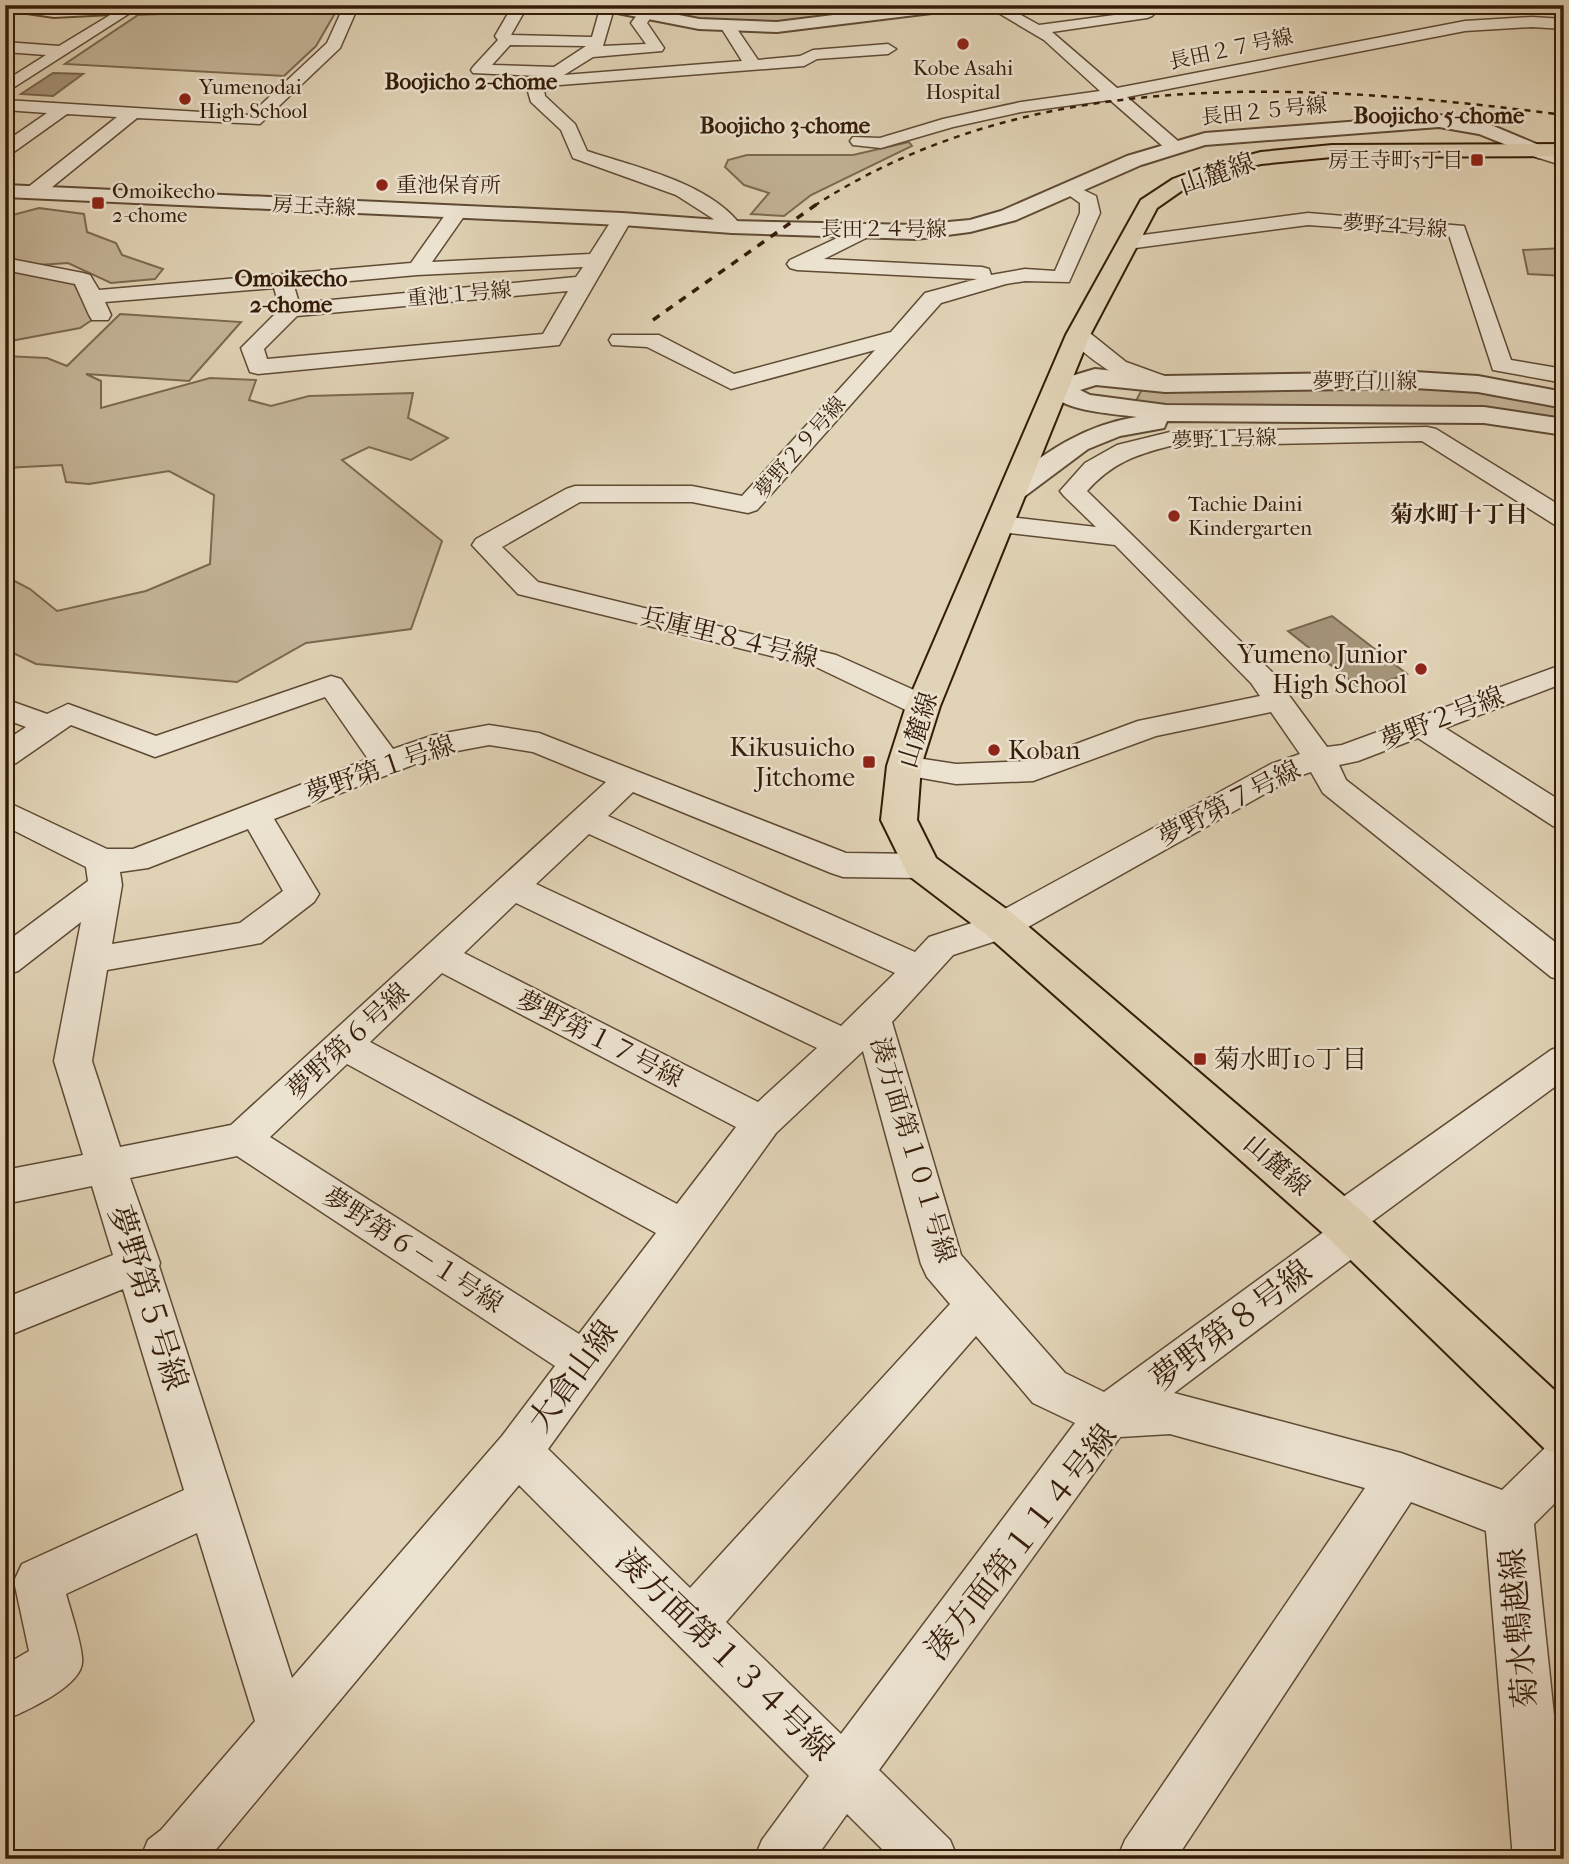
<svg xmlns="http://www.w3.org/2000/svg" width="1569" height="1864" font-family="'IM FELL French Canon','Noto Serif JP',serif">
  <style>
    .green { fill: #c4b498; stroke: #7c6850; stroke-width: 2 }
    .water { fill: #a6957b; stroke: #78654d; stroke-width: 2 }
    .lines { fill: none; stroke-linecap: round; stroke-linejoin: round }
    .minor-casing { stroke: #5f4a34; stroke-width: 3 }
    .tertiary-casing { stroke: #5f4a34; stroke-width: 4 }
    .primary-casing { stroke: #341c08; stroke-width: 4 }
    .minor { fill: #ece2d0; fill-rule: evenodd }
    .tertiary { fill: #ece2d0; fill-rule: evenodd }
    .primary { fill: #e1d3b6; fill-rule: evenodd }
    .rail-far1 { stroke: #341c08; stroke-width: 2.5; stroke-dasharray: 6 6; stroke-linecap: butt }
    .rail { stroke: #341c08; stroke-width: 3.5; stroke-dasharray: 8 8; stroke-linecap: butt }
    .poi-dot { fill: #8f2418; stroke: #ece2d0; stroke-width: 2.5 }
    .labels { text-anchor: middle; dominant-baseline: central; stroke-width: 5; stroke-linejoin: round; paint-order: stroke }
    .far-street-label { font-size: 21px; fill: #341c08; stroke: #ece2d0 }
    .far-poi-label { font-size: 21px; fill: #341c08; stroke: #ece2d0; text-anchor: start }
    .far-neighbourhood-label { font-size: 23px; font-weight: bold; fill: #341c08; stroke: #ece2d0 }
    .street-label { font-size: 26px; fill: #341c08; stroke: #ece2d0 }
    .poi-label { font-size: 26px; fill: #341c08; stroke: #ece2d0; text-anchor: end }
    .near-street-label { font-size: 32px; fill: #341c08; stroke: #ece2d0 }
  </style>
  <rect width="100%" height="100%" fill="#e1d3b6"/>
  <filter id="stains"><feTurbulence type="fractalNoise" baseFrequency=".00286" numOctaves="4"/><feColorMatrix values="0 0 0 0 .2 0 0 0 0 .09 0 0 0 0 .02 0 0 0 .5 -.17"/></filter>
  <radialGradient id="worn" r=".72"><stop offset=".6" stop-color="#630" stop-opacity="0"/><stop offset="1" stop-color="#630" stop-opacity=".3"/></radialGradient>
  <path class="green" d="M 933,5 L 798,22 L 719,22 L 631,6 Z
    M 324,7 L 334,15 L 316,46 L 284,76 L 65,64 L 138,15 Z
    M 909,142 L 912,146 L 811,195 L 784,216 L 751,214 L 769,193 L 744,185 L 725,167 L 728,160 L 747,155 L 853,155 Z
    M 39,208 L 84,214 L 87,232 L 116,243 L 122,255 L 163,269 L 155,279 L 111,283 L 68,263 L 38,265 L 5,258 L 5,217 Z
    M 1564,248 L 1564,276 L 1528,274 L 1523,250 Z
    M 5,269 L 74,283 L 92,320 L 80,328 L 5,342 Z
    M 120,314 L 241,322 L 189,381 L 86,374 L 101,381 L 101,408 L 210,378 L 256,380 L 249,400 L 271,406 L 309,396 L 413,393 L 408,418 L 448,438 L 411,460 L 369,447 L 342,460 L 442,541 L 411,629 L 306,643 L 237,682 L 36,664 L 5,649 L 5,576 L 30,589 L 57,611 L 146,591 L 210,564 L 214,495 L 169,471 L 89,484 L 66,482 L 62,465 L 5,468 L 5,356 L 47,358 L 67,366 Z
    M 1339,387 L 1476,390 L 1564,407 L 1564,419 L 1477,407 L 1421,406 L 1159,408 L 1134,405 L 1142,389 L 1158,391 Z"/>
  <path class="water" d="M 53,73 L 83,74 L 53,96 L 21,94 Z
    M 1332,616 L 1407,674 L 1362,690 L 1288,631 Z"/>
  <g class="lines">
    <defs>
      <path id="minor" d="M 337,5 L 354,5 L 357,9 L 340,48 L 260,124 L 137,118 L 41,196 L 27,196 L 25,192 L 27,188 L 117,117 L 67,114 L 11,154 L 5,155 L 5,142 L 47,113 L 5,110 L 5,100 L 250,115 L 327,43 L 342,10 Z
        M 513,5 L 528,5 L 511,35 L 592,37 L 601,5 L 615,5 L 603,46 L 646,44 L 631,23 L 641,10 L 651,10 L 654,13 L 647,23 L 664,48 L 662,51 L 593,57 L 564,75 L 742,61 L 720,26 L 728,21 L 733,23 L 758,60 L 800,56 L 813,50 L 888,44 L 896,49 L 888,54 L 817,59 L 804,66 L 547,86 L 544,89 L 545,96 L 575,124 L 587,151 C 635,167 711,183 742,227 L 732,233 L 725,231 L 712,218 L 676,195 L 573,158 L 561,130 L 531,102 L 527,88 L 538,76 L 473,73 L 471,70 L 473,67 L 498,40 L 495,36 ZM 510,45 L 586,46 L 554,67 L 492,65 Z
        M 985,5 L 1003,5 L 1039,25 L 1152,10 L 1155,13 L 1152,16 L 1147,18 L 1052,32 L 1117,88 L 1465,21 L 1532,17 L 1564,19 L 1564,29 L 1532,27 L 1465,31 L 1127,97 L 1178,141 L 1181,145 L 1178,149 L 1166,149 L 1110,100 L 1021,112 L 953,127 L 881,148 L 853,145 L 850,141 L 853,137 L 880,138 L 943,119 L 1021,102 L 1100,91 L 1044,40 Z
        M 125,6 L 130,7 L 132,10 L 130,13 L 5,93 L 5,81 L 46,55 L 5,52 L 5,42 L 59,46 Z
        M 1539,147 L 1564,155 L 1564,166 L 1533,156 L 1530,152 L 1533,148 Z
        M 1069,183 L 1096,196 L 1100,213 L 1069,282 L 1025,281 L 1006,284 L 941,303 L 757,510 L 748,513 L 692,502 L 580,502 L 502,547 L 538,582 L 836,655 L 934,699 L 938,706 L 934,713 L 923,715 L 912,713 L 816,667 L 518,594 L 472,545 L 476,539 L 566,489 L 575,486 L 692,486 L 742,496 L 875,350 L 731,389 L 647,347 L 612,345 L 609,340 L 612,335 L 659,335 L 734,374 L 891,332 L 925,293 L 977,279 L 797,270 L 790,268 L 787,264 L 790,260 L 865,225 L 872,227 L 875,231 L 872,235 L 824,259 L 982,267 L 989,269 L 991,275 L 1025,269 L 1055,271 L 1080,213 L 1080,203 L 1060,189 Z
        M 457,206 L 467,212 L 432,262 L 590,254 L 615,215 L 629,215 L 632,219 L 559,345 L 258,374 L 250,372 L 241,348 L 280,309 L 274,288 L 105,302 L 111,315 L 108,320 L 92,320 L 89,315 L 75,284 L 5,270 L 5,258 L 83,273 L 90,275 L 99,290 L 411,263 L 450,208 ZM 583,267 L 576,277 L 299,303 L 294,286 L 417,275 ZM 568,291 L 543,334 L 267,359 L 264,349 L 297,316 Z
        M 1308,213 L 1464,226 L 1511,360 L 1564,369 L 1564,383 L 1493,370 L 1449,235 L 1308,225 L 1128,249 L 1121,247 L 1118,243 L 1121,239 L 1128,237 Z
        M 1078,328 L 1086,330 L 1126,362 L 1173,379 L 1177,384 L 1173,389 C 1140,397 1093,362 1070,340 L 1067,335 L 1070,330 Z
        M 1427,427 L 1436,429 L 1564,508 L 1564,527 L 1555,525 L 1422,441 L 1170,446 C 1135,455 1112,463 1087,491 L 1271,671 L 1327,747 L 1342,745 L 1564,664 L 1564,683 L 1445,728 L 1564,803 L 1564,829 L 1553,826 L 1418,738 L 1358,761 L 1339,765 L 1346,780 L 1564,949 L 1564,981 L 1551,977 L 1323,793 L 1311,772 L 1293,778 L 1014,935 L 953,955 L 892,1022 L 961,1255 L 1065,1373 L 1104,1392 L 1325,1231 L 1320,1221 L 1326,1209 L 1551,1050 L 1564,1045 L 1564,1080 L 1370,1223 L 1375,1233 L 1369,1246 L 1174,1393 L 1401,1453 L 1502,1490 L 1548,1445 L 1564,1439 L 1564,1494 L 1534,1524 L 1555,1725 L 1564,1728 L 1564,1780 L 1560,1780 L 1564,1859 L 1513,1859 L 1486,1531 L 1411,1502 L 1176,1859 L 1117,1859 L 1125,1840 L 1365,1488 L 1170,1434 L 1120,1437 L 879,1770 L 950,1840 L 958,1859 L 892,1859 L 847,1814 L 815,1859 L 754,1859 L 762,1840 L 809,1776 L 519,1485 L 208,1859 L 140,1859 L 148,1840 L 161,1830 L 255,1721 L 197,1533 L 66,1594 C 70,1609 84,1650 82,1663 C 80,1687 26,1711 5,1720 L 5,1665 L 29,1651 L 14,1581 L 22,1564 L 184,1490 L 123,1289 L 5,1337 L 5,1298 L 113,1255 L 92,1186 L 5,1204 L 5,1170 L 83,1155 L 54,1061 L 81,922 L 18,971 L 5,975 L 5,943 L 88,881 L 86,867 L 5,826 L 5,801 L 107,849 L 133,849 L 368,759 L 325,697 L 155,757 L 71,725 L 16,763 L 5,766 L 5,741 L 26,727 L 5,719 L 5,699 L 47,714 L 68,704 L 156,736 L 331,676 L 341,679 L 393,749 L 434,735 L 489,725 L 539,733 L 846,853 L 921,854 L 933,858 L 938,866 L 933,874 L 921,878 L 843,877 L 831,873 L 633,792 L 608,816 L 915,952 L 929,937 L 990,917 L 1271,764 L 1300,754 L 1271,712 L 1156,736 L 1033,781 L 956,784 L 893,773 L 888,766 L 893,759 L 904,756 L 956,764 L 1030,761 L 1138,721 L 1260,696 L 1251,683 L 1115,545 L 1001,532 L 992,530 L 988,524 L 992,518 L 1001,516 L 1096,527 L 1064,496 L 1060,491 L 1085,463 L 1117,445 L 1170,432 ZM 489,745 L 533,752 L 606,782 L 231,1125 L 120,1147 L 92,1061 L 107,970 L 261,943 L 314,902 L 319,894 L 274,819 L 441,754 ZM 248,829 L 283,891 L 240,923 L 112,944 L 122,885 L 120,872 L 148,868 ZM 589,834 L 895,973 L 841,1026 L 536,884 ZM 516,903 L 817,1048 L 758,1102 L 464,953 ZM 442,973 L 736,1127 L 677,1204 L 370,1042 ZM 863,1051 L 921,1264 L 927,1277 L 950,1304 L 690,1588 L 548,1449 L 776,1133 ZM 347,1064 L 656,1233 L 579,1334 L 270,1137 ZM 237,1156 L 555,1366 L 502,1436 L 292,1678 L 159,1266 L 160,1263 L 130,1178 ZM 976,1336 L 1033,1403 L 1075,1423 L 841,1734 L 726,1622 Z"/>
      <path id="tertiary" d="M 5,5 L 195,5 L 187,10 L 54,17 L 6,10 Z
        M 594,5 L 628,5 L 699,19 L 777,22 L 914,5 L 964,5 L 956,10 L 777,32 L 699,29 L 602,10 Z
        M 1439,115 L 1491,125 L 1546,148 L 1549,152 L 1546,156 L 1539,158 L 1479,134 L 1439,127 L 1205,145 L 1141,165 L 1016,220 L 970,232 L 916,239 L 732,233 L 622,225 L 5,197 L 5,185 L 622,213 L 732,221 L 916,225 L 970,220 L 1001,211 L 1127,156 L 1205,133 Z
        M 1095,369 L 1165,376 L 1415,372 L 1478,376 L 1564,392 L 1564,408 L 1478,392 L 1415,388 L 1165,392 L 1096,385 L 1080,390 L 1090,395 L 1166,405 L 1484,407 L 1564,419 L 1564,435 L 1484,423 L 1167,421 L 1164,428 L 1120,436 L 1088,449 L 1025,496 L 1015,498 L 1005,496 L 1001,490 L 1005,484 C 1046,452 1084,425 1137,417 C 1110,413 1061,412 1044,388 L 1048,383 Z"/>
      <path id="primary" d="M 1564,144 L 1564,156 L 1332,157 L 1261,164 L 1224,173 L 1187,187 L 1157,208 L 1090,335 L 940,706 L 921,766 L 917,820 L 936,858 L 1016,916 L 1357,1207 L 1564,1399 L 1564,1457 L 1546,1450 L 1325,1235 L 988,936 L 908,875 L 881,820 L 887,766 L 906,706 L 1066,335 L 1141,200 L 1173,179 L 1210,165 L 1261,152 L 1332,145 Z"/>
    </defs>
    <use href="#minor" class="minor-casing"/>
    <use href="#tertiary" class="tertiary-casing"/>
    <use href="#primary" class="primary-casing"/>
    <use href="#minor" class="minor"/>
    <use href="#tertiary" class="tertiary"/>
    <use href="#primary" class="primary"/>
    <path class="rail-far1" d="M 814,206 C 1035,62 1314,83 1564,115"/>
    <path class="rail" d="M 653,320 L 817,204"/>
  </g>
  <g class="poi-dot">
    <circle cx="963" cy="44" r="7"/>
    <circle cx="185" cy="99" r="7"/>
    <rect x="1470" y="153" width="14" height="14" rx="3.5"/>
    <circle cx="382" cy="185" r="7"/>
    <rect x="91" y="196" width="14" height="14" rx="3.5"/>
    <circle cx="1174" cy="516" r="7"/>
    <circle cx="1421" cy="669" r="7"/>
    <circle cx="994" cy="750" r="7"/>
    <rect x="862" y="755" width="14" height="14" rx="3.5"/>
    <rect x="1193" y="1052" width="14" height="14" rx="3.5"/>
  </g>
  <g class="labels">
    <g class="far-street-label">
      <text transform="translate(1231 49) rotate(-12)">長田２７号線</text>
      <text transform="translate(1264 111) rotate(-6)">長田２５号線</text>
      <text transform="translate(314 206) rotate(3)">房王寺線</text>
      <text transform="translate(1395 226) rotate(4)">夢野４号線</text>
      <text x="884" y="229">長田２４号線</text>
      <text transform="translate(459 294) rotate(-5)">重池１号線</text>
      <text x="1365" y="381">夢野白川線</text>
      <text transform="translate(1224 439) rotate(-2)">夢野１号線</text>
      <text transform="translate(800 447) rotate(-49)">夢野２９号線</text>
    </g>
    <g class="far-poi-label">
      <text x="963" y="68" text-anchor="middle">Kobe Asahi<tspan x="963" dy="24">Hospital</tspan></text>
      <text x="199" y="87">Yumenodai<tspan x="199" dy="24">High School</tspan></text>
      <text x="1463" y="160" text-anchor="end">房王寺町5丁目</text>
      <text x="396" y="185">重池保育所</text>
      <text x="112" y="191">Omoikecho<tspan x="112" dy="24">2-chome</tspan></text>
      <text x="1188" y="504">Tachie Daini<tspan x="1188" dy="24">Kindergarten</tspan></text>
    </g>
    <g class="far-neighbourhood-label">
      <text x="471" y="81">Boojicho 2-chome</text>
      <text x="1439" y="115">Boojicho 5-chome</text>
      <text x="785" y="125">Boojicho 3-chome</text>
      <text x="291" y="278">Omoikecho<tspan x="291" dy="26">2-chome</tspan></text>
      <text x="1459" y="514">菊水町十丁目</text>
    </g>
    <g class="street-label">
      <text transform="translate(1217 174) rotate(-19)">山麓線</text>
      <text transform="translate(729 637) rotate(14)">兵庫里８４号線</text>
      <text transform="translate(1442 718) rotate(-21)">夢野２号線</text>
      <text transform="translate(918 730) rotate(-73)">山麓線</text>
      <text transform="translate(380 769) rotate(-19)">夢野第１号線</text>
      <text transform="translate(1229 803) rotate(-27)">夢野第７号線</text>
      <text transform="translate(600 1039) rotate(27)">夢野第１７号線</text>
      <text transform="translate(348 1041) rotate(-43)">夢野第６号線</text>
      <text transform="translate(913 1150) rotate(73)">湊方面第１０１号線</text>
      <text transform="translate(1277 1165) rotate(41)">山麓線</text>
      <text transform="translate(413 1250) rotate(33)">夢野第６－１号線</text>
    </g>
    <g class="poi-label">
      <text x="1407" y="654">Yumeno Junior<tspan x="1407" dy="30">High School</tspan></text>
      <text x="855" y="747">Kikusuicho<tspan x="855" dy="30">Jitchome</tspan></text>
      <text x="1008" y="750" text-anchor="start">Koban</text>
      <text x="1214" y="1059" text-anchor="start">菊水町10丁目</text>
    </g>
    <g class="near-street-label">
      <text transform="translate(148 1298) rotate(72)">夢野第５号線</text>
      <text transform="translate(1231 1325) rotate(-37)">夢野第８号線</text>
      <text transform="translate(573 1376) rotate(-54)">大倉山線</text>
      <text transform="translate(1021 1542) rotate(-52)">湊方面第１１４号線</text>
      <text transform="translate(1519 1628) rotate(-95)">菊水鵯越線</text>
      <text transform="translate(725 1655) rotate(44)">湊方面第１３４号線</text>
    </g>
  </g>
  <rect width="1569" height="1864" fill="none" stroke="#e1d3b6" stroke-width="28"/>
  <rect x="7" y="7" width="1555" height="1850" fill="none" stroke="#341c08" stroke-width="3.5"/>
  <rect x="14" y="14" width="1541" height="1836" fill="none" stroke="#341c08" stroke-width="2"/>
  <rect width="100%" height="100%" filter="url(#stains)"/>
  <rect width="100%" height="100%" fill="url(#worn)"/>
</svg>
